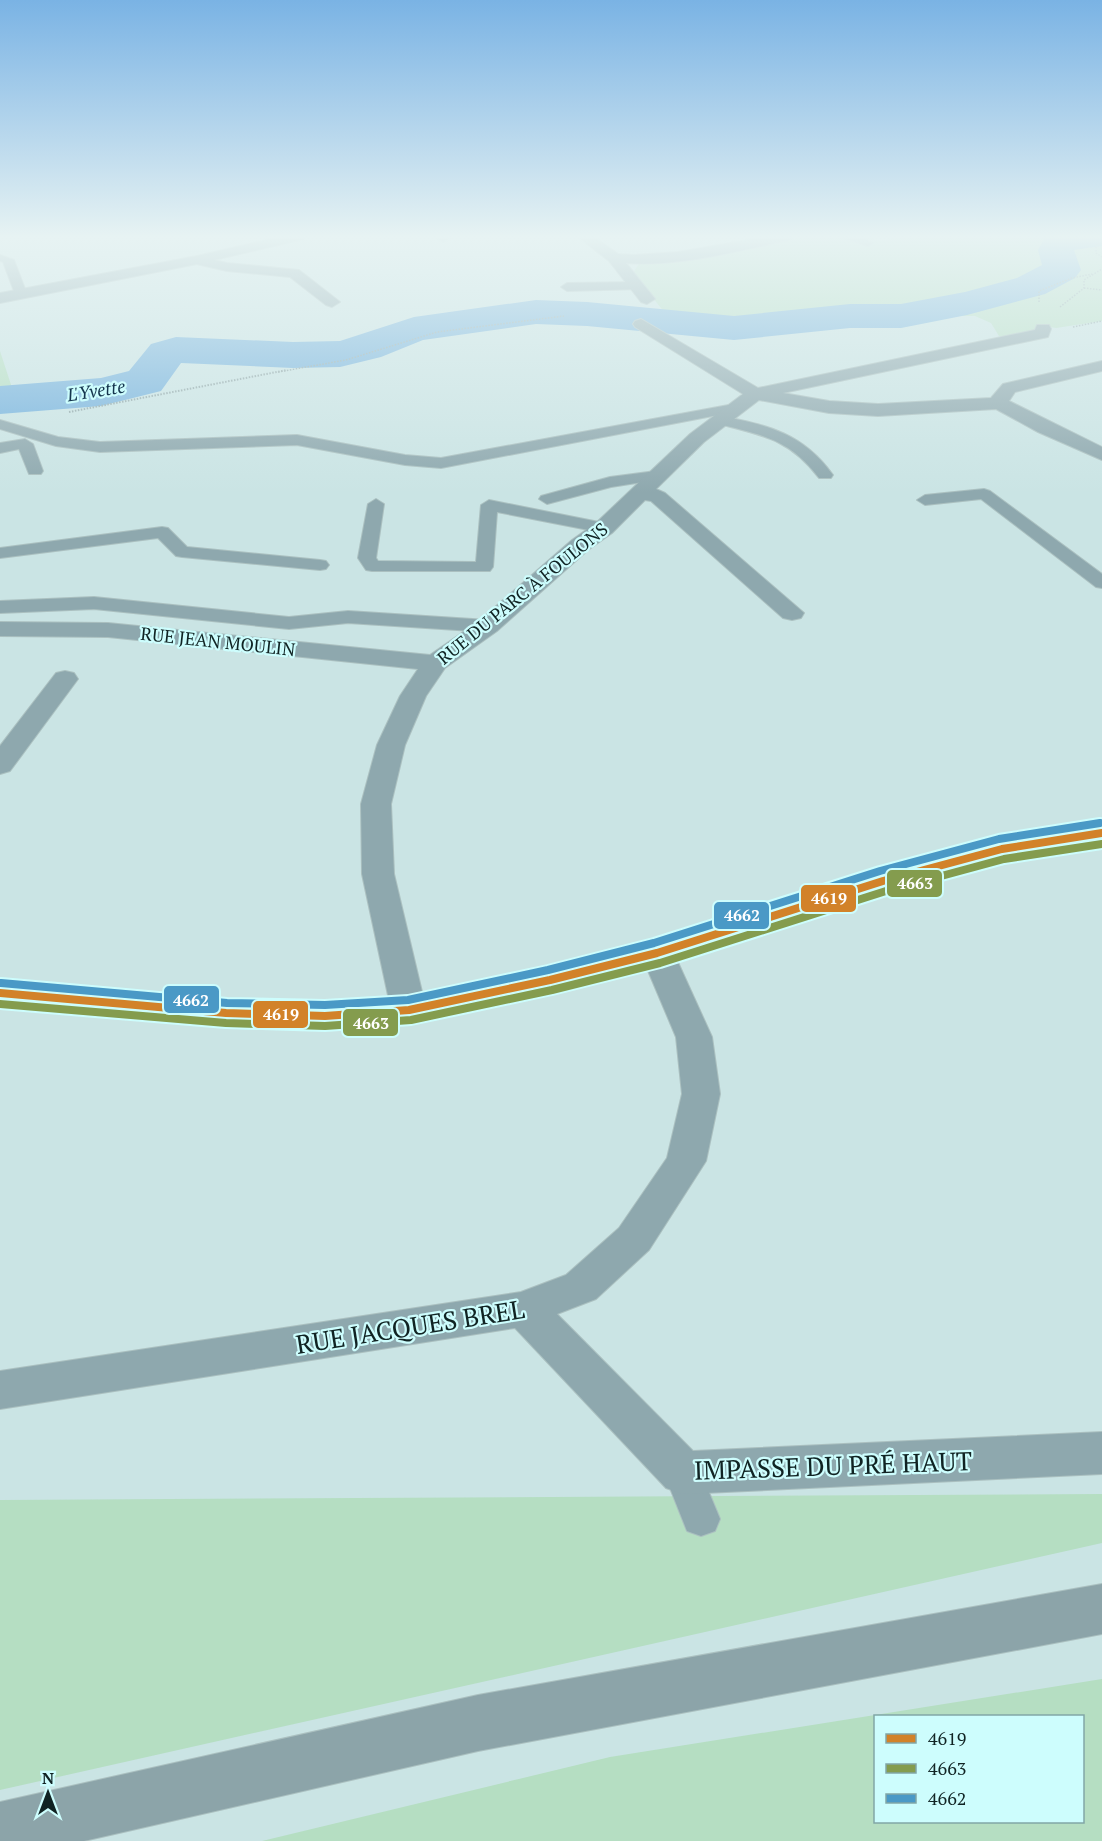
<svg xmlns="http://www.w3.org/2000/svg" width="1102" height="1841" font-family="'PT Serif',serif">
  <style>
    .green { fill: #b5dec2; fill-rule: evenodd }
    .lines { fill: none; stroke-linecap: round; stroke-linejoin: round }
    .river { fill: #75b2dd; fill-rule: evenodd }
    .service-casing { stroke: #abc0c0; stroke-width: 2 }
    .minor-casing { stroke: #abc0c0; stroke-width: 2 }
    .tertiary-casing { stroke: #abc0c0; stroke-width: 2 }
    .motorway-casing { stroke: #abc0c0; stroke-width: 2 }
    .path-far1 { stroke: #91a7a9; stroke-width: 1.5; stroke-dasharray: 1.5 1.5; stroke-linecap: butt }
    .path { stroke: #91a7a9; stroke-width: 2; stroke-dasharray: 1.5 1.5; stroke-linecap: butt }
    .service { fill: #8ea8ae; fill-rule: evenodd }
    .minor { fill: #8ea8ae; fill-rule: evenodd }
    .tertiary { fill: #8ea8ae; fill-rule: evenodd }
    .motorway { fill: #8ca4a9; fill-rule: evenodd }
    .bus-1-casing { stroke: #cdfdfd; stroke-width: 12 }
    .bus-2-casing { stroke: #cdfdfd; stroke-width: 12 }
    .bus-3-casing { stroke: #cdfdfd; stroke-width: 12 }
    .bus-1 { stroke: #d28229; stroke-width: 8 }
    .bus-2 { stroke: #849c4e; stroke-width: 8 }
    .bus-3 { stroke: #4a99c6; stroke-width: 8 }
    .labels { text-anchor: middle; dominant-baseline: central; stroke-width: 4.5; stroke-linejoin: round; paint-order: stroke }
    .far-water-label { font-size: 18px; font-style: italic; fill: #15354e; stroke: #cdfdfd }
    .far-street-label { font-size: 18px; fill: #102323; stroke: #cdfdfd }
    .near-street-label { font-size: 26px; fill: #102323; stroke: #cdfdfd }
    .line-badge { stroke: #cdfdfd; stroke-width: 2 }
    .badge-label { font-size: 16px; text-anchor: middle; font-weight: bold; fill: #fff }
  </style>
  <rect width="100%" height="100%" fill="#cae4e4"/>
  <path class="green" d="M 815,236 L 863,236 L 880,241 L 906,236 L 1102,236 L 1102,321 L 1056,328 L 1040,325 L 1034,333 L 1009,337 L 999,336 L 991,323 L 975,316 L 843,315 L 733,326 L 690,322 L 665,313 L 633,273 L 640,262 Z
    M 0,351 L 15,397 L 0,397 Z
    M 1102,1494 L 1102,1543 L 0,1790 L 0,1500 Z
    M 1102,1679 L 1102,1841 L 262,1841 L 610,1757 ZM 876,1716 L 1082,1716 L 1082,1822 L 876,1822 Z"/>
  <g class="lines">
    <path class="river" d="M 1046,236 L 1102,236 L 1102,246 L 1074,250 L 1081,270 L 1075,278 L 1045,294 L 967,315 L 901,328 L 850,328 L 734,340 L 587,326 L 536,324 L 423,340 L 381,357 L 340,367 L 293,368 L 181,363 L 161,391 L 101,406 L 0,414 L 0,386 L 101,378 L 129,371 L 151,344 L 176,337 L 293,342 L 340,341 L 414,317 L 536,300 L 587,302 L 734,316 L 850,304 L 901,304 L 965,292 L 1017,278 L 1042,265 L 1038,250 Z"/>
    <defs>
      <path id="service" d="M 441,236 L 453,236 L 443,242 L 438,239 Z
        M 842,236 L 857,236 L 873,243 L 868,246 L 843,238 Z
        M 0,255 L 14,260 L 27,294 L 25,297 L 21,298 L 15,294 L 3,262 L 0,261 Z
        M 637,282 L 643,286 L 641,289 L 567,291 L 561,287 L 567,283 Z
        M 734,404 L 741,408 L 739,411 L 441,468 L 405,465 L 297,445 L 100,452 L 56,446 L 0,429 L 0,420 L 58,437 L 100,442 L 297,435 L 405,455 L 441,458 Z
        M 720,416 C 768,425 803,433 833,475 L 831,478 L 819,478 C 789,438 761,435 715,423 L 713,420 L 715,417 Z
        M 25,439 L 33,444 L 43,471 L 41,474 L 29,474 L 19,449 L 0,453 L 0,443 Z
        M 656,471 L 662,473 L 664,476 L 662,479 L 611,487 L 547,504 L 539,499 L 541,496 L 610,477 Z
        M 984,489 L 990,491 L 1102,574 L 1102,588 L 1096,587 L 981,499 L 925,505 L 917,500 L 925,495 Z
        M 376,499 L 384,504 L 376,558 L 378,561 L 476,562 L 481,505 L 489,500 L 604,523 L 610,524 L 613,528 L 610,532 L 604,533 L 497,512 L 493,567 L 490,571 L 372,571 L 366,570 L 358,558 L 368,504 Z
        M 162,527 L 168,528 L 187,547 L 320,560 L 326,561 L 329,565 L 326,569 L 320,570 L 182,557 L 176,556 L 158,538 L 0,558 L 0,548 Z
        M 94,597 L 289,617 L 348,611 L 488,620 L 495,622 L 498,626 L 495,630 L 488,632 L 348,623 L 289,629 L 94,609 L 0,613 L 0,601 Z
        M 683,1457 L 696,1461 L 720,1519 L 715,1531 L 701,1536 L 687,1531 L 664,1473 L 670,1461 Z"/>
      <path id="minor" d="M 577,236 L 593,236 L 618,254 L 634,255 L 678,252 L 770,236 L 796,236 L 789,240 C 736,251 680,267 626,263 L 655,299 L 647,304 L 641,302 L 609,261 Z
        M 197,256 L 227,263 L 299,270 L 340,302 L 332,307 L 326,305 L 290,277 L 227,271 L 192,263 L 190,260 Z
        M 641,319 L 758,388 L 1035,330 L 1037,325 L 1049,325 L 1051,329 L 1048,337 L 783,393 L 829,401 L 878,404 L 991,398 L 1003,384 L 1102,361 L 1102,371 L 1015,392 L 1009,401 L 1102,447 L 1102,460 L 1038,432 L 996,409 L 878,416 L 829,413 L 759,400 L 704,442 L 656,489 L 665,493 L 804,613 L 801,618 L 792,620 L 783,618 L 651,501 L 645,500 L 612,533 L 588,550 L 497,631 L 445,668 L 426,696 L 405,745 L 391,804 L 394,874 L 423,996 L 550,969 L 646,945 L 872,874 L 991,842 L 1102,824 L 1102,842 L 1004,858 L 894,888 L 676,958 L 712,1037 L 720,1094 L 706,1161 L 649,1250 L 596,1299 L 557,1314 L 693,1451 L 1102,1432 L 1102,1474 L 683,1494 L 666,1488 L 515,1328 L 0,1409 L 0,1371 L 521,1292 L 566,1275 L 619,1228 L 667,1158 L 682,1094 L 676,1037 L 646,966 L 550,991 L 409,1021 L 325,1028 L 226,1025 L 0,1004 L 0,982 L 226,1001 L 325,1004 L 389,1000 L 362,874 L 361,804 L 377,745 L 400,696 L 418,669 L 108,637 L 0,636 L 0,622 L 108,623 L 430,655 L 479,621 L 572,540 L 596,523 L 690,434 L 743,394 L 635,327 L 633,324 L 635,321 Z
        M 65,671 L 74,673 L 78,679 L 10,771 L 0,774 L 0,746 L 56,673 Z"/>
      <path id="tertiary" d="M 283,236 L 306,236 L 304,239 L 197,264 L 0,303 L 0,293 L 197,256 Z"/>
      <path id="motorway" d="M 1102,1584 L 1102,1634 L 478,1751 L 84,1841 L 0,1841 L 0,1802 L 478,1695 Z"/>
    </defs>
    <use href="#service" class="service-casing"/>
    <use href="#minor" class="minor-casing"/>
    <use href="#tertiary" class="tertiary-casing"/>
    <use href="#motorway" class="motorway-casing"/>
    <path class="path-far1" d="M 1102,243 L 1096,244 L 1096,253 L 1102,257
      M 1084,288 L 1102,290
      M 1039,302 L 1039,291 L 1072,278 L 1092,274
      M 1060,307 L 1084,288 L 1084,280 L 1102,269
      M 1073,327 L 1102,321
      M 278,372 L 346,360 L 437,332 L 564,316"/>
    <path class="path" d="M 69,412 L 287,370"/>
    <use href="#service" class="service"/>
    <use href="#minor" class="minor"/>
    <use href="#tertiary" class="tertiary"/>
    <use href="#motorway" class="motorway"/>
    <defs>
      <path id="bus-1" d="M 0,993 L 226,1013 L 325,1016 L 409,1010 L 550,980 L 657,953 L 883,881 L 1002,849 L 1102,833"/>
      <path id="bus-2" d="M 0,1004 L 226,1023 L 325,1026 L 411,1020 L 552,990 L 660,963 L 886,891 L 1004,859 L 1102,844"/>
      <path id="bus-3" d="M 1,983 L 227,1003 L 325,1005 L 408,1000 L 548,970 L 654,943 L 880,871 L 999,839 L 1100,823"/>
    </defs>
    <use href="#bus-1" class="bus-1-casing"/>
    <use href="#bus-2" class="bus-2-casing"/>
    <use href="#bus-3" class="bus-3-casing"/>
    <use href="#bus-1" class="bus-1"/>
    <use href="#bus-2" class="bus-2"/>
    <use href="#bus-3" class="bus-3"/>
  </g>
  <linearGradient id="sky" x2="0" y2="1"><stop stop-color="#7ab3e4"/><stop offset="0.48" stop-color="#e7f3f3"/><stop offset="1" stop-color="#e7f3f3" stop-opacity="0"/></linearGradient>
  <rect width="1102" height="493" fill="url(#sky)"/>
  <g class="labels">
    <g class="far-water-label">
      <text transform="translate(96 390) rotate(-9)">L'Yvette</text>
    </g>
    <g class="far-street-label">
      <text transform="translate(522 593) rotate(-39)">RUE DU PARC À FOULONS</text>
      <text transform="translate(218 641) rotate(6)">RUE JEAN MOULIN</text>
    </g>
    <g class="near-street-label">
      <text transform="translate(410 1326) rotate(-9)">RUE JACQUES BREL</text>
      <text transform="translate(833 1465) rotate(-2)">IMPASSE DU PRÉ HAUT</text>
    </g>
  </g>
  <g class="line-badge">
    <rect x="886" y="869" width="57" height="29" rx="6" fill="#849c4e"/>
    <rect x="800" y="884" width="57" height="29" rx="6" fill="#d28229"/>
    <rect x="713" y="901" width="57" height="29" rx="6" fill="#4a99c6"/>
    <rect x="163" y="985" width="57" height="29" rx="6" fill="#4a99c6"/>
    <rect x="252" y="1000" width="57" height="29" rx="6" fill="#d28229"/>
    <rect x="342" y="1008" width="57" height="29" rx="6" fill="#849c4e"/>
  </g>
  <g class="badge-label">
    <text x="915" y="889">4663</text>
    <text x="829" y="904">4619</text>
    <text x="742" y="921">4662</text>
    <text x="191" y="1006">4662</text>
    <text x="281" y="1020">4619</text>
    <text x="371" y="1029">4663</text>
  </g>
  <rect x="874" y="1715" width="210" height="108" fill="#cdfdfd" stroke="#81a6a6" stroke-width="1.5"/>
  <rect x="886" y="1734" width="30" height="9" fill="#d28229" stroke="#81a6a6" stroke-width="1.5"/>
  <text x="928" y="1745" font-size="18" fill="#102323">4619</text>
  <rect x="886" y="1764" width="30" height="9" fill="#849c4e" stroke="#81a6a6" stroke-width="1.5"/>
  <text x="928" y="1775" font-size="18" fill="#102323">4663</text>
  <rect x="886" y="1794" width="30" height="9" fill="#4a99c6" stroke="#81a6a6" stroke-width="1.5"/>
  <text x="928" y="1805" font-size="18" fill="#102323">4662</text>
  <g transform="translate(48 1793)" stroke="#cdfdfd" stroke-width="4.5" paint-order="stroke">
  <path d="M0-4.5L10 22L0 15L-10 22Z" fill="#102323"/>
  <text y="-9" font-size="16" font-weight="bold" text-anchor="middle" fill="#102323">N</text>
  </g>
</svg>
